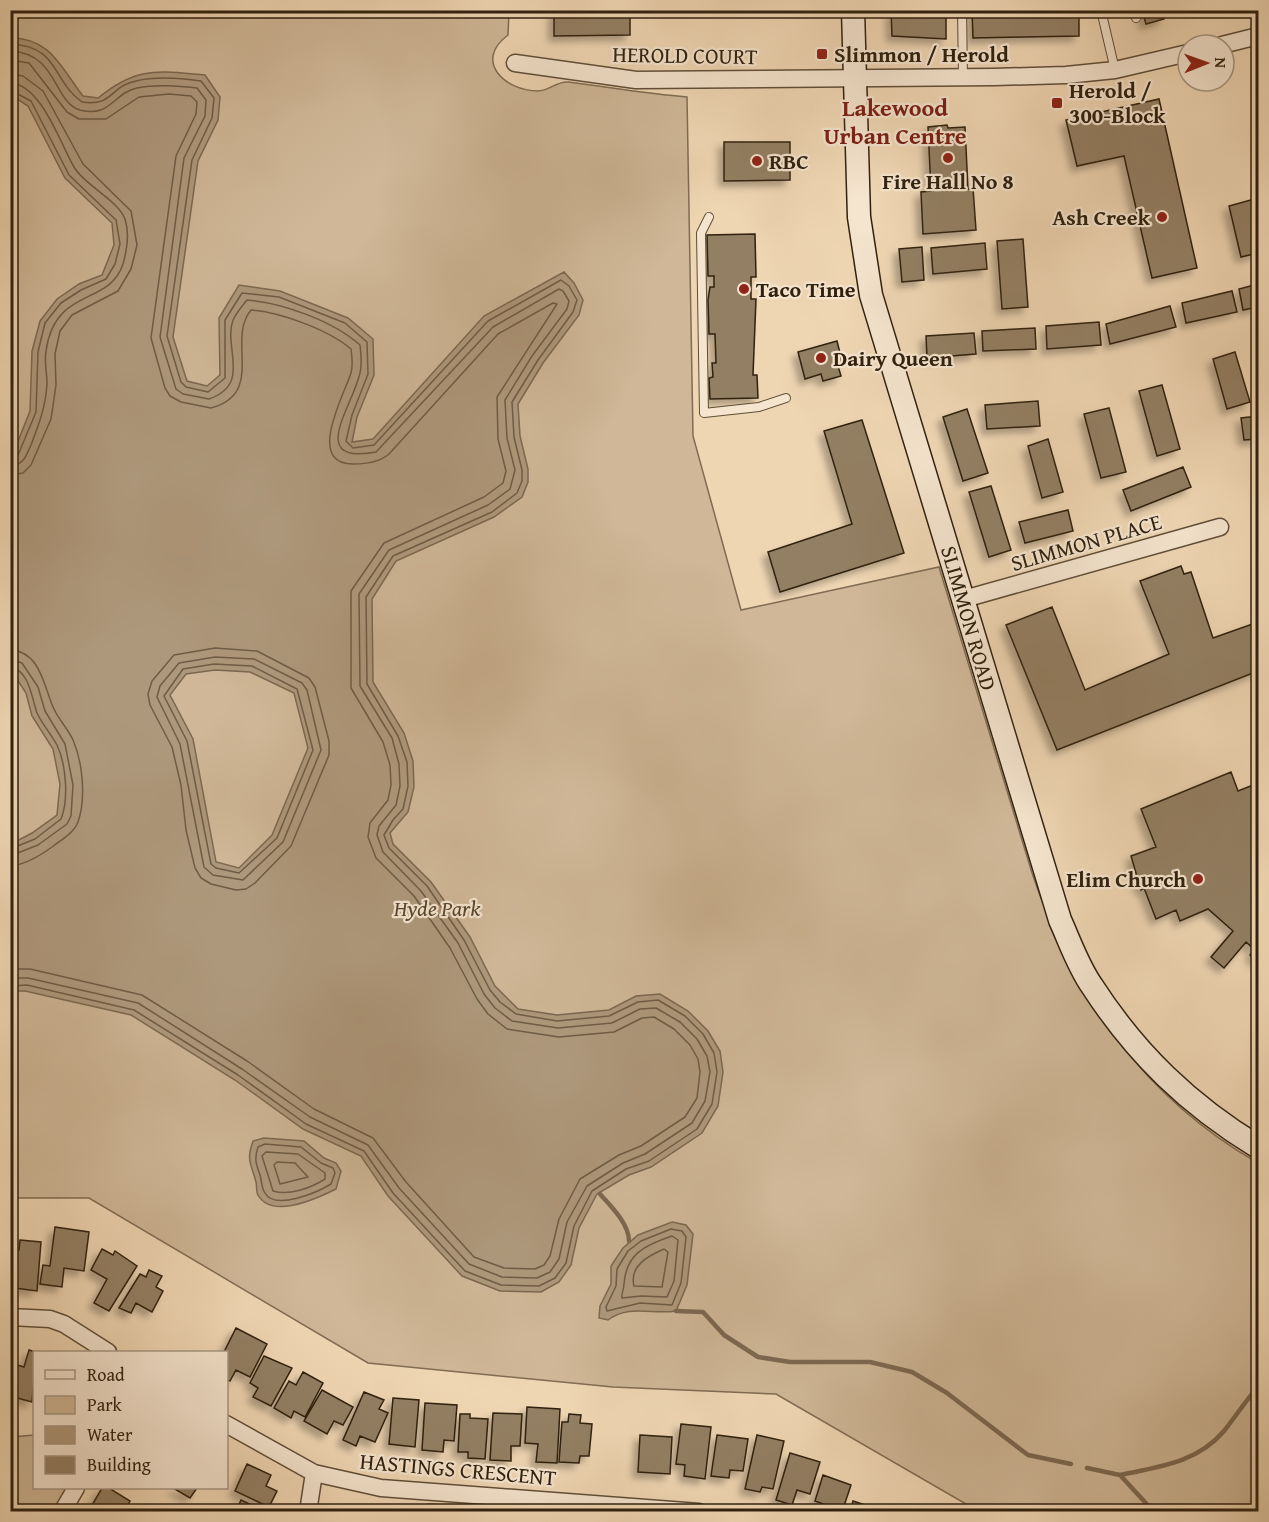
<svg xmlns="http://www.w3.org/2000/svg" width="1269" height="1522" font-family="'Gentium Book Plus',serif">
  <style>
    .green { fill: #cfb797; stroke: #806c53; stroke-width: 1.5 }
    .water { fill: #ae987b; stroke: #7c6850; stroke-width: 1.5; fill-rule: evenodd }
    .lines { fill: none; stroke-linecap: round; stroke-linejoin: round }
    .shore { stroke: #6f5c45; stroke-width: 1.5 }
    .stream { stroke: #7c6850; stroke-width: 4.5 }
    .building { fill: #937f64; stroke: #30210f; stroke-width: 1.5; filter: url(#shadow) }
    .lane-casing { stroke: #604e38; stroke-width: 10 }
    .street-casing { stroke: #604e38; stroke-width: 19 }
    .secondary-casing { stroke: #30210f; stroke-width: 25 }
    .lane { stroke: #f5e4ce; stroke-width: 8 }
    .street { stroke: #f5e4ce; stroke-width: 16 }
    .secondary { stroke: #f5e4ce; stroke-width: 22 }
    .poi-dot { fill: #8f2418; stroke: #f5e4ce; stroke-width: 2 }
    .labels { text-anchor: middle; dominant-baseline: central; stroke-width: 4.5; stroke-linejoin: round; paint-order: stroke }
    .poi-label { font-size: 22px; font-weight: bold; fill: #30210f; stroke: #f5e4ce; text-anchor: start }
    .street-label { font-size: 22px; fill: #30210f; stroke: #f5e4ce }
    .park-label { font-size: 22px; font-style: italic; fill: #584631; stroke: #f5e4ce }
    .neighbourhood-label { font-size: 24px; font-weight: bold; fill: #7a1f14; stroke: #f5e4ce }
  </style>
  <defs>
    <filter id="shadow"><feDropShadow dx="-5.5" dy="5.5" stdDeviation="3" flood-color="#0004"/></filter>
  </defs>
  <rect width="100%" height="100%" fill="#efd6b3"/>
  <filter id="stains"><feTurbulence type="fractalNoise" baseFrequency=".00333" numOctaves="4"/><feColorMatrix values="0 0 0 0 .2 0 0 0 0 .09 0 0 0 0 .02 0 0 0 .5 -.17"/></filter>
  <radialGradient id="worn" r=".72"><stop offset=".6" stop-color="#630" stop-opacity="0"/><stop offset="1" stop-color="#630" stop-opacity=".3"/></radialGradient>
  <path class="green" d="M 10,11 L 509,11 L 508,35 C 473,61 505,91 538,91 C 549,91 557,81 568,82 C 608,87 647,94 687,97 L 693,436 L 741,610 L 939,567 L 1032,873 C 1074,997 1143,1097 1258,1163 L 1258,1511 L 978,1511 L 776,1394 L 613,1387 L 368,1363 L 89,1198 L 11,1198 Z
    M 34,1435 L 34,1488 L 76,1488 L 62,1511 L 39,1511 L 11,1502 L 11,1437 Z
    M 428,1504 L 551,1511 L 427,1511 Z"/>
  <path class="water" d="M 11,38 C 51,38 61,68 83,96 L 98,98 C 137,66 157,71 205,75 L 220,97 L 218,120 L 198,161 L 173,337 L 187,381 L 207,386 L 220,375 L 219,318 L 239,285 L 280,291 L 348,318 L 373,339 L 374,375 L 357,417 L 352,442 L 373,439 L 484,316 L 564,272 L 574,283 L 583,300 L 579,315 L 543,363 L 518,404 L 520,436 L 528,469 L 528,482 L 522,497 L 494,517 L 396,561 L 372,599 L 373,682 L 404,733 L 413,761 L 414,787 L 408,812 L 390,833 L 393,844 L 431,882 L 470,937 L 495,986 L 518,1009 L 557,1015 L 609,1010 L 636,996 L 660,994 L 688,1011 L 708,1031 L 720,1051 L 723,1072 L 718,1106 L 702,1133 L 651,1167 L 629,1175 L 597,1194 L 579,1228 L 571,1265 L 559,1282 L 541,1292 L 500,1291 L 462,1276 L 388,1196 L 361,1156 L 303,1129 L 235,1080 L 131,1015 L 25,991 L 11,991 L 11,844 L 32,833 L 57,815 L 60,784 L 53,749 L 32,716 L 26,693 L 11,670 L 11,459 L 30,411 L 32,351 L 40,321 L 57,299 L 79,284 L 102,275 L 114,245 L 112,223 L 65,178 L 28,106 L 11,95 ZM 215,670 L 250,672 L 294,693 L 308,748 L 272,835 L 239,868 L 216,862 L 193,739 L 170,695 L 186,674 Z
    M 264,1138 L 304,1141 L 324,1158 L 336,1163 L 341,1171 L 336,1189 C 318,1198 272,1220 258,1195 C 256,1192 257,1186 256,1182 C 251,1163 246,1161 253,1141 Z
    M 672,1222 L 686,1225 L 693,1234 L 687,1285 L 676,1311 C 652,1315 630,1304 608,1320 L 599,1318 L 600,1306 L 611,1284 L 611,1266 L 623,1248 L 638,1235 Z"/>
  <g class="lines">
    <path class="shore" d="M 10,44 C 60,46 51,80 82,102 C 113,107 110,86 136,81 C 157,76 180,78 201,81 L 214,98 L 212,118 L 192,160 L 167,336 L 181,382 L 186,387 L 208,392 L 225,378 L 225,320 L 242,293 L 279,297 L 345,323 L 367,342 L 368,374 L 352,415 L 346,441 L 353,448 L 374,445 L 488,321 L 561,280 L 569,286 L 577,300 L 573,312 L 538,360 L 512,402 L 514,437 L 522,470 L 522,481 L 517,493 L 492,512 L 393,556 L 366,597 L 367,684 L 398,736 L 407,762 L 408,786 L 403,809 L 393,820 L 384,835 L 389,848 L 427,886 L 464,940 L 490,990 L 500,1002 L 516,1014 L 557,1021 L 609,1016 L 638,1002 L 658,1000 L 685,1016 L 703,1034 L 714,1053 L 717,1072 L 712,1104 L 697,1129 L 649,1161 L 626,1169 L 592,1191 L 574,1226 L 566,1263 L 555,1278 L 539,1286 L 501,1285 L 465,1271 L 393,1193 L 364,1151 L 306,1124 L 238,1075 L 134,1010 L 27,985 L 10,986
      M 10,51 C 58,53 53,102 80,110 C 111,118 113,93 137,88 C 157,84 178,86 197,88 L 206,100 L 205,116 L 184,158 L 160,337 L 176,389 L 183,394 L 209,399 C 252,384 223,348 233,320 C 236,314 242,306 247,300 C 283,303 333,321 360,345 C 361,353 362,365 360,373 C 353,406 306,465 376,452 L 493,327 L 559,289 L 563,291 L 569,301 L 567,309 L 532,356 L 505,400 L 507,438 L 515,470 L 510,489 L 488,505 L 389,550 L 359,594 L 360,686 L 392,738 L 399,764 L 400,786 L 396,805 L 379,826 L 377,835 L 383,852 L 421,891 L 458,943 L 484,994 L 495,1008 L 512,1021 L 558,1028 L 612,1023 L 640,1009 L 656,1008 L 680,1022 L 697,1039 L 707,1056 L 710,1072 L 705,1101 L 692,1123 L 645,1154 L 623,1163 L 587,1186 L 567,1222 L 559,1259 L 550,1272 L 537,1278 L 502,1277 L 469,1264 L 399,1188 L 368,1145 L 310,1117 L 242,1069 L 138,1003 L 28,978 L 10,978
      M 10,60 L 29,63 L 67,112 L 79,119 L 106,119 L 139,97 L 169,94 L 191,96 L 197,102 L 196,114 L 176,156 L 151,338 L 165,388 L 170,396 L 181,402 L 211,408 C 266,393 226,340 251,310 C 280,312 329,330 351,349 C 352,356 353,366 351,373 C 345,393 305,464 353,464 C 365,464 380,462 389,454 L 498,334 L 553,303 L 557,304 L 497,397 L 498,439 L 506,471 L 503,483 L 484,497 L 384,543 L 351,591 L 351,688 L 383,742 L 390,765 L 391,785 L 388,800 L 370,823 L 368,837 L 376,858 L 414,896 L 450,948 L 477,999 L 488,1014 L 507,1029 L 559,1037 L 614,1032 L 642,1018 L 654,1017 L 674,1029 L 690,1045 L 698,1059 L 700,1072 L 697,1098 L 685,1117 L 641,1146 L 619,1155 L 580,1179 L 559,1219 L 550,1256 L 544,1265 L 535,1269 L 504,1268 L 474,1257 L 406,1182 L 373,1138 L 314,1109 L 247,1061 L 142,995 L 30,969 L 10,969
      M 10,74 L 23,76 L 43,91 L 83,164 L 131,211 L 137,245 L 131,269 L 118,291 L 72,315 L 60,331 L 55,354 L 56,385 L 51,419 L 31,465 L 23,473 L 10,475
      M 10,83 C 41,84 60,143 74,167 C 84,185 118,200 125,219 C 130,234 127,250 123,264 C 109,307 55,286 46,351 C 44,362 47,373 47,383 C 46,406 39,424 31,445 C 26,456 24,465 10,466
      M 10,90 L 31,101 L 69,175 L 116,220 L 120,244 L 115,264 L 106,279 L 81,290 L 61,303 L 45,323 L 38,352 L 36,412 L 18,455 L 10,458
      M 215,648 L 257,651 L 309,678 L 315,687 L 329,741 L 329,755 L 291,846 L 255,883 L 246,889 L 236,890 L 211,884 L 201,878 L 195,868 L 186,830 L 181,785 L 172,747 L 150,705 L 148,694 L 152,681 L 174,655 Z
      M 10,650 C 41,651 44,688 54,709 C 59,720 68,729 73,740 C 83,763 86,799 78,822 C 74,833 61,840 52,847 C 41,855 25,865 10,866
      M 215,657 L 254,659 L 302,683 L 307,690 L 321,750 L 283,842 L 243,880 L 213,875 L 204,867 L 180,744 L 157,697 L 160,686 L 179,663 Z
      M 10,659 L 22,663 L 38,687 L 45,711 L 65,744 L 73,785 L 71,816 L 67,824 L 38,845 L 10,856
      M 214,664 L 252,666 L 297,689 L 313,750 L 277,838 L 239,873 L 216,868 L 211,864 L 187,741 L 164,696 L 183,669 Z
      M 10,667 C 29,669 32,699 37,713 C 42,724 51,734 57,745 C 66,764 69,799 61,819 L 35,839 L 10,849
      M 265,1144 L 301,1147 L 321,1163 L 333,1168 L 335,1173 L 331,1184 C 318,1192 275,1211 265,1193 C 261,1188 262,1181 260,1175 C 256,1164 254,1159 258,1147 Z
      M 266,1152 L 298,1154 L 325,1173 L 325,1179 C 311,1188 289,1196 273,1191 L 262,1156 Z
      M 277,1162 L 295,1163 L 308,1177 L 280,1184 L 274,1165 Z
      M 671,1229 L 682,1231 L 686,1237 L 681,1283 L 672,1305 L 640,1303 L 607,1311 L 606,1307 L 616,1286 L 617,1269 L 628,1251 L 641,1241 Z
      M 672,1236 L 678,1240 L 674,1281 L 667,1297 L 641,1296 L 622,1298 C 621,1293 624,1290 624,1284 C 626,1254 645,1245 672,1236 Z
      M 664,1249 L 668,1252 L 662,1287 L 634,1286 C 629,1266 648,1256 664,1249 Z"/>
    <path class="stream" d="M 600,1194 C 611,1206 629,1224 629,1241
      M 676,1311 L 703,1312 L 724,1335 L 758,1357 L 790,1362 L 870,1362 L 912,1372 L 947,1393 L 1028,1455 L 1071,1464
      M 1087,1468 L 1120,1475 L 1154,1512
      M 1120,1475 C 1158,1467 1197,1463 1224,1431 C 1236,1416 1246,1400 1258,1387"/>
  </g>
  <path class="building" d="M 554,10 L 630,10 L 630,35 L 554,36 Z
    M 891,10 L 946,10 L 946,39 L 892,36 Z
    M 972,10 L 1079,10 L 1079,36 L 973,38 Z
    M 1142,10 L 1162,10 L 1164,19 L 1146,24 Z
    M 1159,99 L 1197,268 L 1152,278 L 1124,156 L 1077,166 L 1066,120 Z
    M 947,125 L 948,128 L 965,127 L 968,189 L 973,188 L 976,230 L 923,234 L 921,192 L 931,191 L 928,127 Z
    M 724,142 L 790,142 L 790,180 L 724,181 Z
    M 1258,198 L 1258,253 L 1241,257 L 1229,206 Z
    M 755,234 L 756,277 L 751,277 L 751,299 L 756,299 L 753,375 L 757,375 L 758,398 L 710,399 L 709,378 L 713,377 L 712,363 L 716,363 L 715,334 L 709,334 L 708,300 L 710,287 L 714,287 L 714,276 L 708,276 L 707,235 Z
    M 1023,239 L 1028,307 L 1002,309 L 997,241 Z
    M 985,243 L 987,269 L 933,274 L 931,248 Z
    M 922,247 L 924,280 L 902,282 L 899,249 Z
    M 1258,284 L 1258,307 L 1243,310 L 1239,289 Z
    M 1232,291 L 1237,312 L 1186,323 L 1182,303 Z
    M 1170,306 L 1176,327 L 1110,344 L 1106,324 Z
    M 1099,322 L 1101,345 L 1047,349 L 1046,326 Z
    M 1035,328 L 1036,349 L 983,351 L 982,331 Z
    M 974,333 L 976,354 L 927,358 L 926,336 Z
    M 837,341 L 843,365 L 838,366 L 841,376 L 823,381 L 821,374 L 805,379 L 798,352 Z
    M 1235,352 L 1250,402 L 1227,409 L 1213,359 Z
    M 1162,385 L 1180,449 L 1157,456 L 1139,391 Z
    M 1038,401 L 1040,426 L 987,429 L 985,405 Z
    M 1109,408 L 1126,472 L 1101,478 L 1084,414 Z
    M 967,409 L 988,473 L 963,481 L 943,417 Z
    M 1258,416 L 1258,439 L 1244,440 L 1241,418 Z
    M 862,420 L 904,553 L 780,592 L 768,552 L 852,524 L 824,431 Z
    M 1048,439 L 1063,492 L 1042,498 L 1028,446 Z
    M 1183,467 L 1191,487 L 1131,511 L 1123,490 Z
    M 991,486 L 1011,550 L 989,557 L 969,492 Z
    M 1068,510 L 1073,531 L 1025,543 L 1019,522 Z
    M 1181,566 L 1184,574 L 1191,572 L 1213,638 L 1258,622 L 1258,671 L 1057,750 L 1006,625 L 1052,607 L 1085,690 L 1169,654 L 1140,581 Z
    M 1231,772 L 1238,791 L 1258,783 L 1258,962 L 1250,955 L 1255,950 L 1246,942 L 1224,968 L 1211,957 L 1233,931 L 1208,909 L 1180,921 L 1176,910 L 1156,919 L 1144,888 L 1141,890 L 1131,856 L 1156,847 L 1141,809 Z
    M 55,1227 L 89,1232 L 84,1271 L 64,1268 L 62,1287 L 40,1284 L 43,1265 L 50,1266 Z
    M 20,1240 L 41,1242 L 37,1291 L 15,1288 L 17,1273 L 10,1272 L 10,1250 L 19,1250 Z
    M 102,1249 L 113,1255 L 115,1251 L 137,1266 L 109,1311 L 94,1303 L 107,1279 L 91,1270 Z
    M 149,1270 L 162,1276 L 156,1287 L 163,1291 L 152,1312 L 136,1303 L 131,1313 L 119,1308 L 140,1274 L 146,1277 Z
    M 236,1328 L 267,1344 L 250,1377 L 236,1370 L 230,1381 L 226,1380 L 226,1352 L 224,1352 Z
    M 29,1350 L 36,1352 L 32,1402 L 10,1396 L 14,1364 L 24,1367 Z
    M 264,1356 L 292,1368 L 271,1406 L 253,1397 L 258,1388 L 250,1383 Z
    M 303,1372 L 323,1383 L 305,1417 L 294,1411 L 291,1418 L 274,1408 L 289,1381 L 296,1385 Z
    M 322,1390 L 353,1407 L 343,1425 L 334,1421 L 327,1434 L 304,1421 Z
    M 364,1392 L 384,1400 L 379,1409 L 388,1413 L 375,1442 L 360,1436 L 356,1446 L 343,1440 Z
    M 393,1398 L 419,1400 L 415,1447 L 389,1444 Z
    M 425,1403 L 457,1405 L 454,1441 L 444,1440 L 443,1452 L 422,1450 Z
    M 527,1407 L 560,1409 L 557,1463 L 536,1462 L 538,1444 L 525,1443 Z
    M 493,1413 L 522,1414 L 520,1446 L 511,1446 L 511,1461 L 490,1460 Z
    M 460,1414 L 470,1414 L 470,1418 L 488,1419 L 485,1459 L 468,1458 L 468,1452 L 458,1452 Z
    M 569,1414 L 581,1415 L 580,1423 L 592,1424 L 589,1456 L 580,1456 L 579,1463 L 559,1462 L 562,1422 L 568,1422 Z
    M 681,1424 L 711,1427 L 705,1479 L 684,1476 L 685,1465 L 676,1464 Z
    M 640,1435 L 672,1437 L 670,1474 L 638,1472 Z
    M 717,1435 L 748,1439 L 743,1471 L 730,1470 L 729,1478 L 711,1476 Z
    M 757,1435 L 784,1441 L 773,1489 L 762,1487 L 760,1492 L 745,1489 Z
    M 790,1453 L 820,1462 L 810,1494 L 797,1490 L 792,1505 L 776,1500 Z
    M 247,1464 L 271,1475 L 266,1486 L 277,1491 L 269,1507 L 235,1491 Z
    M 823,1475 L 851,1485 L 842,1512 L 824,1512 L 826,1505 L 815,1501 Z
    M 102,1488 L 109,1488 L 130,1501 L 124,1512 L 88,1512 Z
    M 173,1488 L 197,1488 L 190,1498 Z
    M 241,1500 L 266,1512 L 236,1512 Z
    M 853,1501 L 878,1509 L 878,1512 L 850,1512 Z
    M 348,1509 L 380,1509 L 380,1512 L 348,1512 Z"/>
  <g class="lines">
    <defs>
      <path id="lane" d="M 962,10 L 963,77
        M 1101,10 L 1115,70
        M 1134,10 L 1136,18
        M 709,217 L 701,233 L 704,413 L 759,407 L 786,398"/>
      <path id="street" d="M 1222,45 L 1258,36
        M 515,63 L 636,80 L 994,77 L 1066,75 L 1115,70 L 1188,53
        M 964,599 L 1220,527
        M 10,1317 L 50,1319 L 64,1324 L 108,1352
        M 226,1424 L 314,1473 L 381,1488 L 699,1512
        M 62,1512 L 76,1488
        M 308,1512 L 314,1473"/>
      <path id="secondary" d="M 853,10 L 859,217 L 871,295 L 1060,920 C 1070,942 1078,966 1092,986 C 1136,1054 1189,1105 1258,1147"/>
    </defs>
    <use href="#lane" class="lane-casing"/>
    <use href="#street" class="street-casing"/>
    <use href="#secondary" class="secondary-casing"/>
    <use href="#lane" class="lane"/>
    <use href="#street" class="street"/>
    <use href="#secondary" class="secondary"/>
  </g>
  <g class="poi-dot">
    <rect x="816" y="48" width="12" height="12" rx="3"/>
    <rect x="1051" y="97" width="12" height="12" rx="3"/>
    <circle cx="948" cy="158" r="6"/>
    <circle cx="757" cy="161" r="6"/>
    <circle cx="1162" cy="217" r="6"/>
    <circle cx="744" cy="289" r="6"/>
    <circle cx="821" cy="358" r="6"/>
    <circle cx="1198" cy="879" r="6"/>
  </g>
  <g class="labels">
    <g class="poi-label">
      <text x="834" y="54">Slimmon / Herold</text>
      <text x="1069" y="90">Herold /<tspan x="1069" dy="25">300-Block</tspan></text>
      <text x="769" y="161">RBC</text>
      <text x="948" y="181" text-anchor="middle">Fire Hall No 8</text>
      <text x="1150" y="217" text-anchor="end">Ash Creek</text>
      <text x="756" y="289">Taco Time</text>
      <text x="833" y="358">Dairy Queen</text>
      <text x="1186" y="879" text-anchor="end">Elim Church</text>
    </g>
    <g class="street-label">
      <text transform="translate(685 55) rotate(1)">HEROLD COURT</text>
      <text transform="translate(1086 542) rotate(-16)">SLIMMON PLACE</text>
      <text transform="translate(969 618) rotate(74)">SLIMMON ROAD</text>
      <text transform="translate(458 1469) rotate(5)">HASTINGS CRESCENT</text>
    </g>
    <g class="park-label">
      <text x="437" y="908">Hyde Park</text>
    </g>
    <g class="neighbourhood-label">
      <text x="895" y="107">Lakewood<tspan x="895" dy="28">Urban Centre</tspan></text>
    </g>
  </g>
  <rect width="1269" height="1522" fill="none" stroke="#efd6b3" stroke-width="36"/>
  <rect x="12" y="12" width="1245" height="1498" fill="none" stroke="#30210f" stroke-width="3"/>
  <rect x="18" y="18" width="1233" height="1486" fill="none" stroke="#30210f" stroke-width="1.5"/>
  <rect x="33" y="1351" width="195" height="138" fill="#f5e4ce" stroke="#a69682" stroke-width="1.5"/>
  <rect x="45" y="1370" width="30" height="9" fill="#f5e4ce" stroke="#a69682" stroke-width="1.5"/>
  <text x="87" y="1381" font-size="18" fill="#30210f">Road</text>
  <rect x="45" y="1396" width="30" height="18" fill="#cfb797" stroke="#a69682" stroke-width="1.5"/>
  <text x="87" y="1411" font-size="18" fill="#30210f">Park</text>
  <rect x="45" y="1426" width="30" height="18" fill="#ae987b" stroke="#a69682" stroke-width="1.5"/>
  <text x="87" y="1441" font-size="18" fill="#30210f">Water</text>
  <rect x="45" y="1456" width="30" height="18" fill="#937f64" stroke="#a69682" stroke-width="1.5"/>
  <text x="87" y="1471" font-size="18" fill="#30210f">Building</text>
  <g transform="translate(1206 63) rotate(89)"><circle r="28" fill="#f5e4ce" stroke="#a69682" stroke-width="1.5"/>
  <path d="M0-4.5L10 22L0 15L-10 22Z" fill="#8f2418"/>
  <text y="-9" font-size="16" font-weight="bold" text-anchor="middle" fill="#30210f">N</text>
  </g>
  <rect width="100%" height="100%" filter="url(#stains)"/>
  <rect width="100%" height="100%" fill="url(#worn)"/>
</svg>
